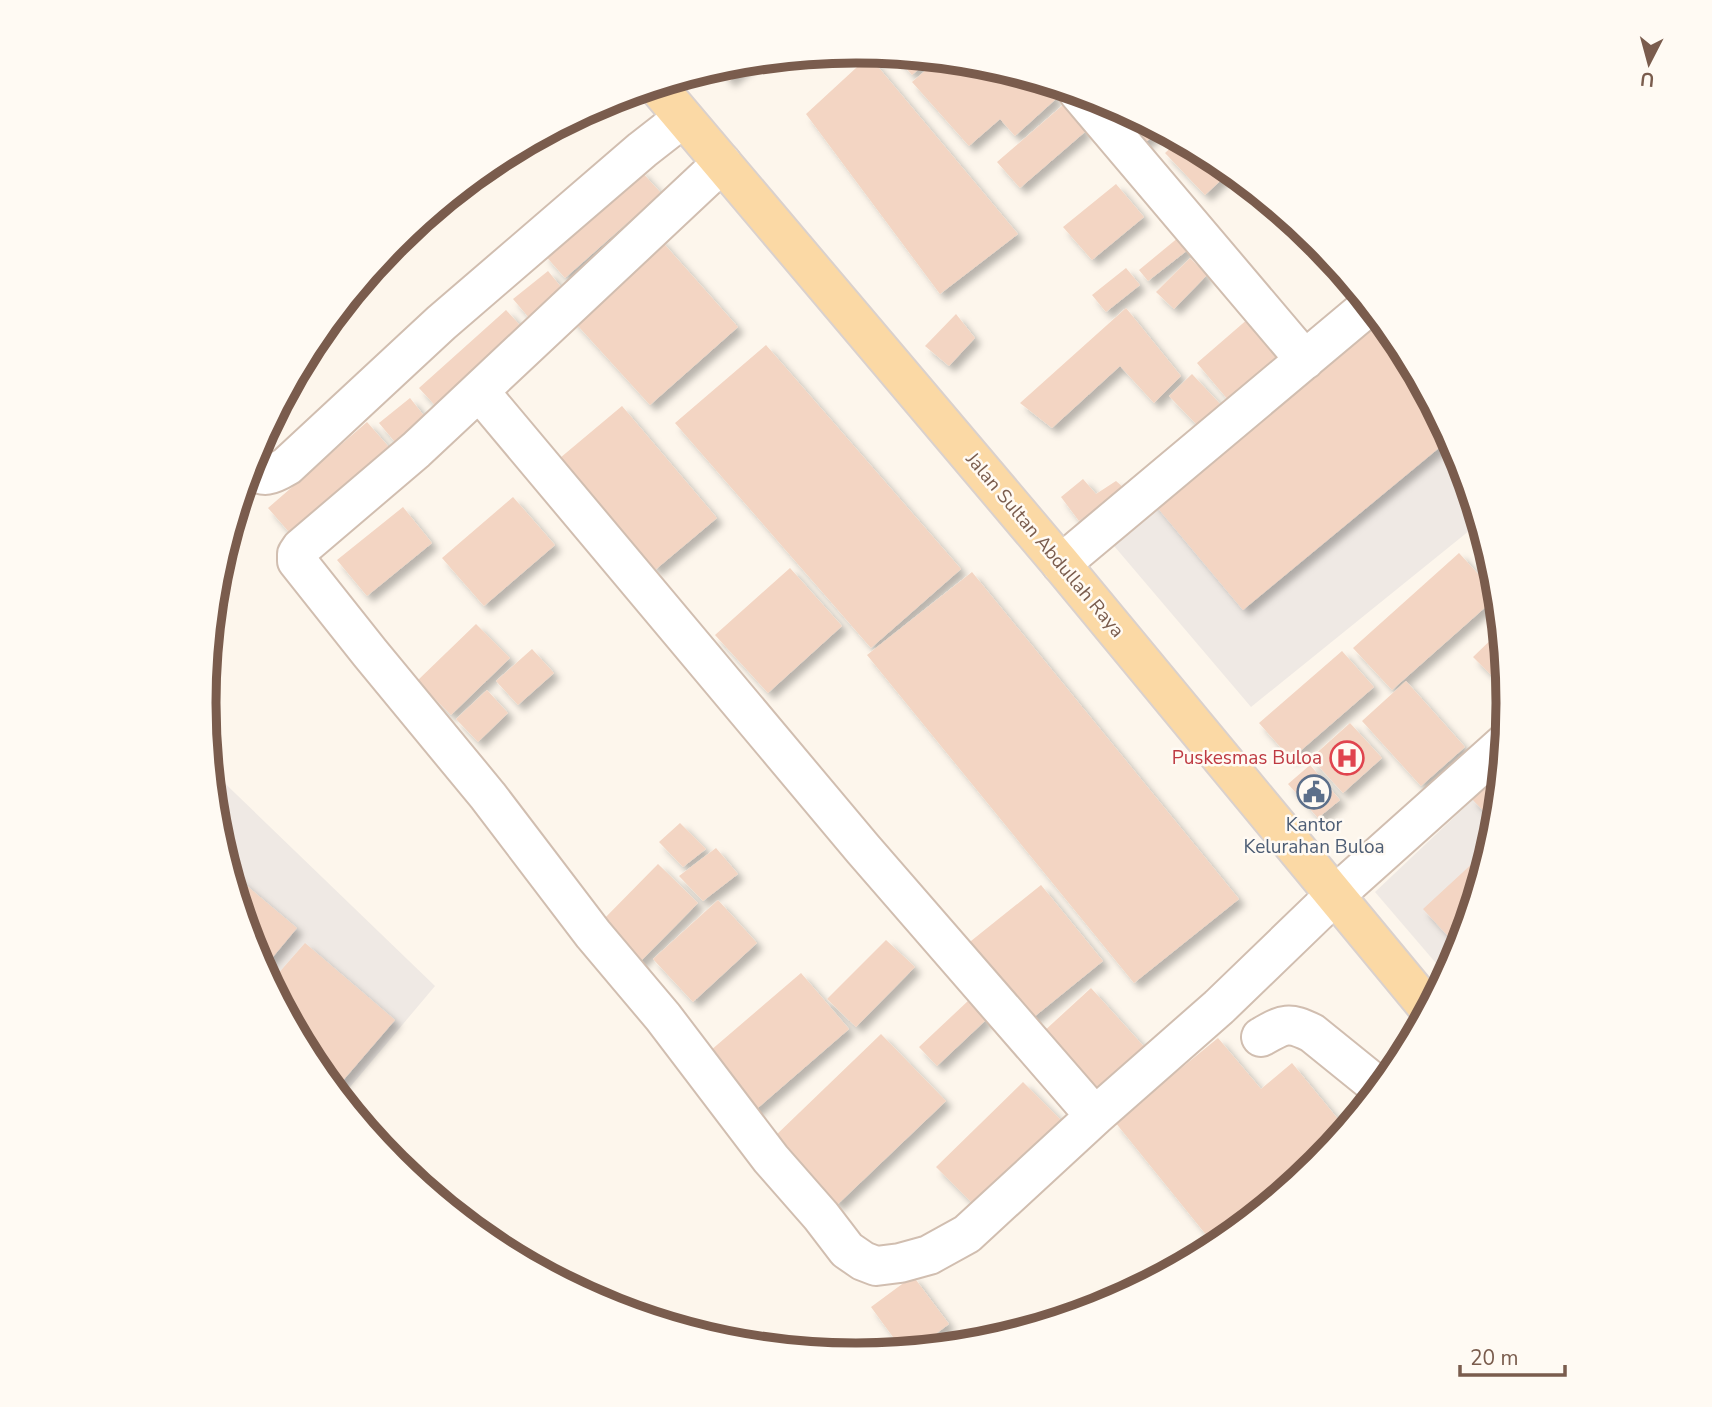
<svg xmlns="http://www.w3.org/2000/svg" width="1712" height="1407" font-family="'Nunito Sans',sans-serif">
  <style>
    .industrial { fill: #efe9e4 }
    .building { fill: #f3d5c3; filter: url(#shadow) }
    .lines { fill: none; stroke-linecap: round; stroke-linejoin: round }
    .minor-casing { stroke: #d1beb0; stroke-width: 42 }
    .major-casing { stroke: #dad1cd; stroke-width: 42 }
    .minor { stroke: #fff; stroke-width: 38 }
    .major { stroke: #fbd9a5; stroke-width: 38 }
    .labels { text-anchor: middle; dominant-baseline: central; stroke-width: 5; stroke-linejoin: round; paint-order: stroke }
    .street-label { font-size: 19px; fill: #7a5c4d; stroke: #fffaf3 }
    .health-label { font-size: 19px; fill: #be3a42; stroke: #fffaf3; text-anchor: end }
    .service-label { font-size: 19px; fill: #4e5e75; stroke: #fffaf3 }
    .rim { fill: none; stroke: #7a5c4d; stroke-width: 9 }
  </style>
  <defs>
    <filter id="shadow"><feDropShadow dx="6" dy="6" stdDeviation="3.5" flood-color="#0004"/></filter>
  </defs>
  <rect width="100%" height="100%" fill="#fdf6ec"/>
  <path class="industrial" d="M 1399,341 L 1459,454 L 1480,522 L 1251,707 L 1109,540 Z
    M 210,769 L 435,986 L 340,1099 L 313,1066 L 253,953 L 216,830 Z
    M 1502,772 L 1496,831 L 1459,954 L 1447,976 L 1375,892 Z"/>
  <path class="building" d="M 895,55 L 931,58 L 912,75 Z
    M 869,56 L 1018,234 L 940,294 L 806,114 Z
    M 939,59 L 984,63 L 1042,81 L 1057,98 L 1015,136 L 1000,119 L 969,146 L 912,82 Z
    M 753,61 L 729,81 L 717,67 L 729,63 Z
    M 1106,101 L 1161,130 L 1133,152 Z
    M 1063,105 L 1086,131 L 1020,188 L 997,162 Z
    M 1179,140 L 1219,161 L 1231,171 L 1205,195 L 1165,153 Z
    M 639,169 L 661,193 L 565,278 L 544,254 Z
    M 1116,184 L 1144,217 L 1092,260 L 1063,227 Z
    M 658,237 L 738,327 L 650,405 L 569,316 Z
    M 1179,237 L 1189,249 L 1148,281 L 1139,270 Z
    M 1190,258 L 1207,275 L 1174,309 L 1156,292 Z
    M 1126,268 L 1140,285 L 1106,312 L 1092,295 Z
    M 548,271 L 570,298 L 536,326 L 513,299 Z
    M 1126,308 L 1181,376 L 1154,403 L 1120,366 L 1052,428 L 1020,403 Z
    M 506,310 L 529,335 L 442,413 L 419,388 Z
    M 956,314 L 975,338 L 949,366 L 925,346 Z
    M 1377,314 L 1399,341 L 1451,438 L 1243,610 L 1151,500 Z
    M 1249,318 L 1282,355 L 1229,401 L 1197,363 Z
    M 766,345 L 961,569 L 871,648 L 675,423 Z
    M 1192,374 L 1222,406 L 1198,426 L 1169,396 Z
    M 410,398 L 429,422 L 400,448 L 379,423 Z
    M 622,406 L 717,518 L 655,570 L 560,458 Z
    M 367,422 L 395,454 L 296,540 L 268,508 Z
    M 1083,479 L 1096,494 L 1116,481 L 1124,488 L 1079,521 L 1061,497 Z
    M 513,497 L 555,545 L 484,606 L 442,558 Z
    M 403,507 L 432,543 L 367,596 L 337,560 Z
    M 1459,553 L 1498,596 L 1392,690 L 1353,648 Z
    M 790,568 L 842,626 L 768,693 L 715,635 Z
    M 972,572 L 1239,899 L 1134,983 L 867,655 Z
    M 476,624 L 510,658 L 451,715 L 417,681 Z
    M 1501,630 L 1508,692 L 1473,657 Z
    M 532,649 L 554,673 L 518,705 L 496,681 Z
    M 1342,651 L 1374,687 L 1291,759 L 1259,723 Z
    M 1406,681 L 1465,747 L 1421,786 L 1362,721 Z
    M 487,690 L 508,713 L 478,742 L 456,719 Z
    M 1350,723 L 1382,758 L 1343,793 L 1311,758 Z
    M 1310,765 L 1340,800 L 1318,818 L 1288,784 Z
    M 1502,770 L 1499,807 L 1497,825 L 1471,798 Z
    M 680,823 L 706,849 L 683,867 L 659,842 Z
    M 716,848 L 738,874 L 703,901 L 679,876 Z
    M 1489,848 L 1491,850 L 1460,949 L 1423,909 Z
    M 658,864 L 698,903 L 637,965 L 597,926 Z
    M 228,870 L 297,928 L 262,970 L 253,953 Z
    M 1041,885 L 1103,961 L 1029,1021 L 966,945 Z
    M 718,900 L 757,943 L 693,1002 L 653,959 Z
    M 886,940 L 915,967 L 856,1027 L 827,999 Z
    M 305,943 L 395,1020 L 334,1091 L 313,1066 L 269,984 Z
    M 801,973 L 849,1029 L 752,1113 L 703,1057 Z
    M 1091,988 L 1148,1051 L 1099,1095 L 1042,1033 Z
    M 969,1000 L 987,1019 L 937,1066 L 919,1047 Z
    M 881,1034 L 946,1101 L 837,1205 L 773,1138 Z
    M 1218,1038 L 1261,1089 L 1292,1063 L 1347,1130 L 1317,1165 L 1216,1247 L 1115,1122 Z
    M 1023,1082 L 1068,1127 L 981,1212 L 936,1167 Z
    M 913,1276 L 949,1324 L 913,1351 L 904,1352 L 871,1307 Z
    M 948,1334 L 957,1346 L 924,1350 Z"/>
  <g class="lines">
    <defs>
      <path id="minor" d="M 1078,92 L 1305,360
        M 722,163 L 416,450 L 301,548 L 297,554 L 297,561 L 370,653 L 488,796 L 593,934 L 663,1017 L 771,1159 L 821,1216 L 847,1250 L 863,1261 L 876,1266 L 900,1263 L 929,1255 L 967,1234 L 1095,1116 L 1219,1007 L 1334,896 L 1505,743
        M 479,391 L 863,849 L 1095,1116
        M 249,467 C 263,480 272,475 287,466 L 441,323 L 642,150 L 683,118
        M 1061,564 L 1370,305
        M 1261,1037 C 1284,1024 1288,1021 1312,1033 L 1380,1088"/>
      <path id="major" d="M 656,85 L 1061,564 L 1429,1009"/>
    </defs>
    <use href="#minor" class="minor-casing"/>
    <use href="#major" class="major-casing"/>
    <use href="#minor" class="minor"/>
    <use href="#major" class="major"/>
  </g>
  <defs>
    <symbol id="hospital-ring" viewBox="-11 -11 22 22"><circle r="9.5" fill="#fffaf3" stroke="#e0444e" stroke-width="1.5"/><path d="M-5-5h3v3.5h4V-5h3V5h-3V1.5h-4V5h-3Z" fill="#e0444e"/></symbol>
    <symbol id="civic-ring" viewBox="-11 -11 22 22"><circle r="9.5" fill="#fffaf3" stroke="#5c6f8a" stroke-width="1.5"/><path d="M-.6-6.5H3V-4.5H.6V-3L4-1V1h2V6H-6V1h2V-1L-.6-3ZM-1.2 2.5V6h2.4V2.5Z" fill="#5c6f8a"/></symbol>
  </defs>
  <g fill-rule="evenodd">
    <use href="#hospital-ring" x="1328" y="739" width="38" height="38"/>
    <use href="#civic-ring" x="1295" y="773" width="38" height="38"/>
  </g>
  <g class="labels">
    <g class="street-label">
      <text transform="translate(1045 545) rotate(50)">Jalan Sultan Abdullah Raya</text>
    </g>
    <g class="health-label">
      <text x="1322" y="758">Puskesmas Buloa</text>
    </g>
    <g class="service-label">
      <text x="1314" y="825">Kantor<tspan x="1314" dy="22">Kelurahan Buloa</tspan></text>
    </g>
  </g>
  <path d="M0 0H1712V1407H0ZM216 703a640 640 0 1 1 1280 0a640 640 0 1 1-1280 0Z" fill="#fffaf3" fill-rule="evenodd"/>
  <path class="rim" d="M216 703a640 640 0 1 1 1280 0a640 640 0 1 1-1280 0Z"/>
  <g transform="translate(1649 63) rotate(186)" stroke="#fffaf3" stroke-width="5" paint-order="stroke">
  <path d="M0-5L12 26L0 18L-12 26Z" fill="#7a5c4d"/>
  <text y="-10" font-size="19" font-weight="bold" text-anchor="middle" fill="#7a5c4d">U</text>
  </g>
  <path d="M1460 1365v10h105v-10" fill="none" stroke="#7a5c4d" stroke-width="3.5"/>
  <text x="1470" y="1365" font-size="21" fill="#7a5c4d" stroke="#fffaf3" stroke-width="5" paint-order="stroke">20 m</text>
</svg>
